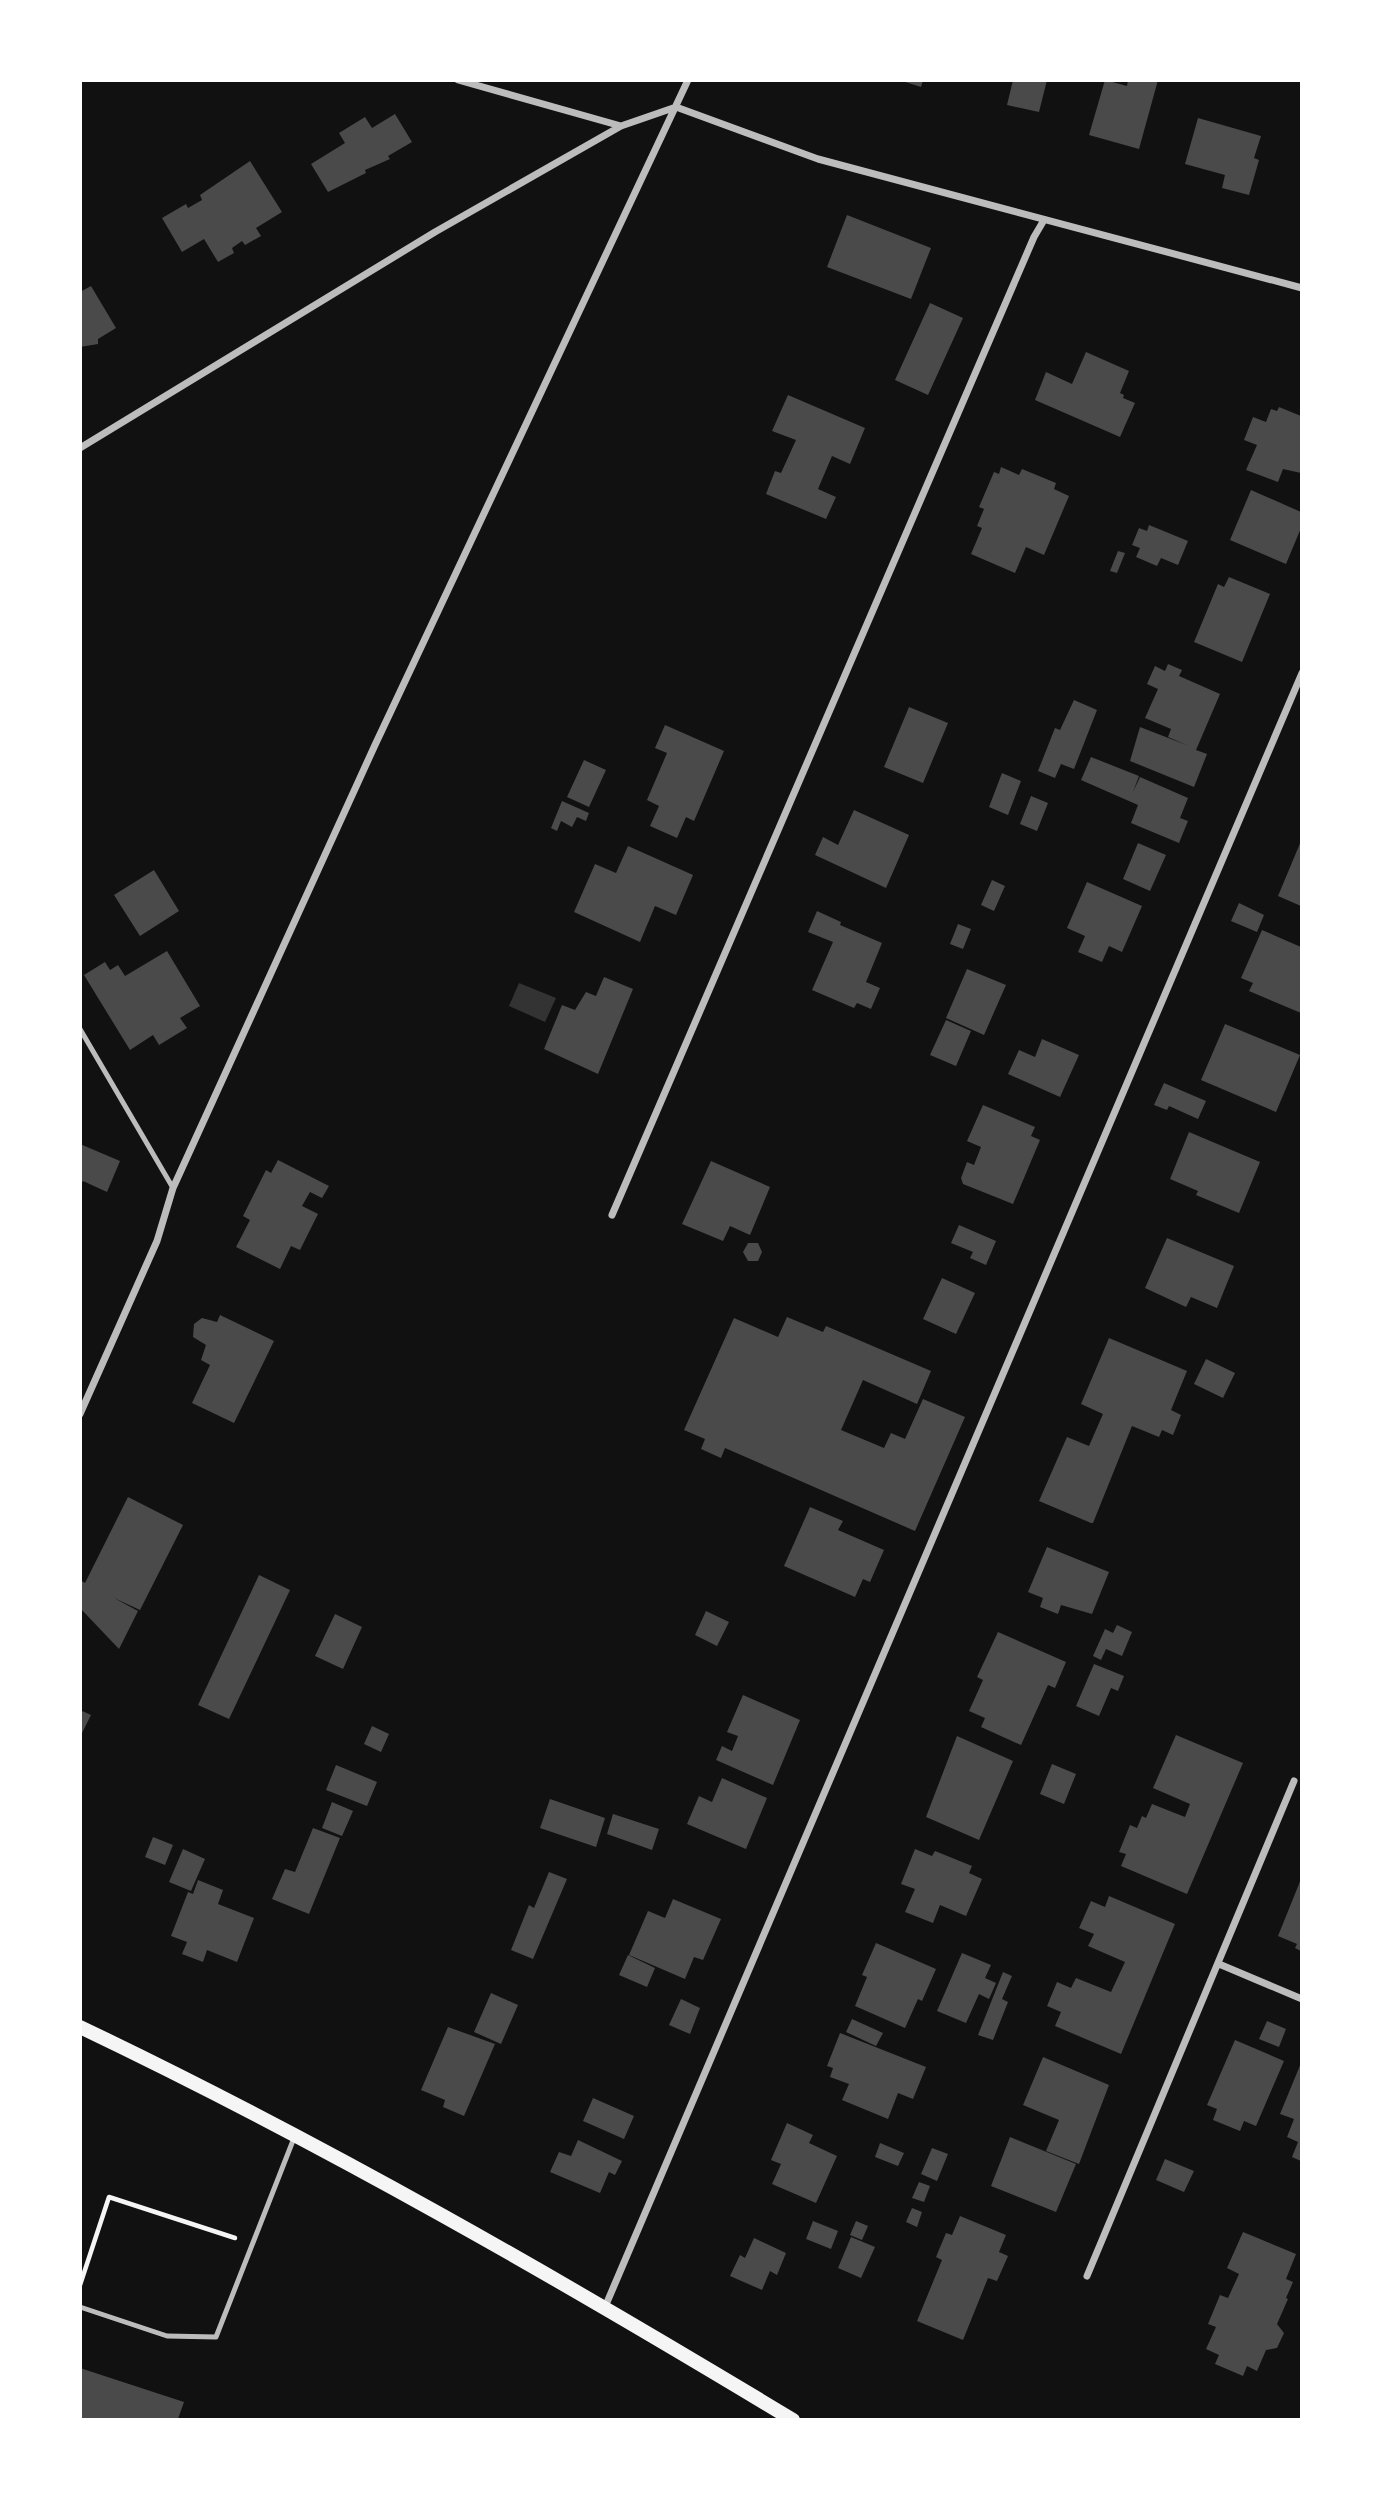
<svg xmlns="http://www.w3.org/2000/svg" width="1382" height="2500" font-family="'Sofia Sans Condensed',sans-serif">
  <style>
    .water { fill: #333 }
    .building { fill: #4a4a4a }
    .lines { fill: none; stroke-linecap: round; stroke-linejoin: round }
    .path { stroke: #f5f5f5; stroke-width: 4.5 }
    .service { stroke: #bcbcbc; stroke-width: 5 }
    .minor { stroke: #bcbcbc; stroke-width: 7 }
    .secondary { stroke: #f5f5f5; stroke-width: 14 }
  </style>
  <rect width="100%" height="100%" fill="#111"/>
  <path class="water" d="M 519,983 L 556,998 L 545,1022 L 509,1006 Z"/>
  <path class="building" d="M 899,80 L 923,80 L 921,87 Z
    M 1013,80 L 1047,80 L 1039,112 L 1007,105 Z
    M 1105,80 L 1127,86 L 1128,80 L 1158,80 L 1139,149 L 1089,135 Z
    M 395,114 L 412,142 L 388,156 L 390,159 L 365,170 L 366,173 L 328,192 L 311,164 L 345,143 L 339,133 L 365,117 L 372,128 Z
    M 1198,118 L 1261,136 L 1254,158 L 1259,160 L 1249,195 L 1222,188 L 1225,175 L 1185,164 Z
    M 250,161 L 282,212 L 256,228 L 261,236 L 245,245 L 242,241 L 232,248 L 234,253 L 218,262 L 204,239 L 182,252 L 162,218 L 186,204 L 188,208 L 202,200 L 200,195 Z
    M 847,215 L 931,248 L 911,299 L 827,267 Z
    M 91,286 L 116,328 L 98,339 L 98,344 L 80,347 L 80,292 Z
    M 930,303 L 963,318 L 928,395 L 895,380 Z
    M 1086,352 L 1129,371 L 1120,393 L 1124,395 L 1123,398 L 1135,403 L 1120,437 L 1035,400 L 1046,372 L 1072,384 Z
    M 788,395 L 865,428 L 850,464 L 832,456 L 818,489 L 836,497 L 826,519 L 766,494 L 775,471 L 781,473 L 796,440 L 772,431 Z
    M 1279,407 L 1301,416 L 1301,473 L 1283,469 L 1278,482 L 1246,470 L 1257,445 L 1244,440 L 1253,417 L 1266,422 L 1271,409 L 1277,411 Z
    M 1001,467 L 1019,475 L 1022,469 L 1056,483 L 1054,489 L 1069,496 L 1044,555 L 1026,547 L 1015,573 L 971,554 L 982,528 L 977,526 L 984,509 L 979,507 L 994,472 L 999,474 Z
    M 1251,490 L 1301,512 L 1301,528 L 1286,564 L 1230,540 Z
    M 1149,525 L 1188,541 L 1178,565 L 1161,558 L 1157,566 L 1136,557 L 1140,548 L 1132,545 L 1139,528 L 1147,531 Z
    M 1118,551 L 1125,553 L 1117,573 L 1110,571 Z
    M 1229,577 L 1270,594 L 1242,662 L 1194,642 L 1218,584 L 1224,587 Z
    M 1168,664 L 1182,670 L 1179,676 L 1220,694 L 1196,750 L 1207,754 L 1194,787 L 1130,761 L 1140,727 L 1189,746 L 1168,737 L 1171,729 L 1145,718 L 1158,689 L 1147,684 L 1155,666 L 1165,671 Z
    M 1074,700 L 1097,710 L 1074,769 L 1061,764 L 1055,778 L 1038,771 L 1055,728 L 1060,730 Z
    M 909,707 L 948,723 L 923,783 L 884,767 Z
    M 665,725 L 724,751 L 694,821 L 686,817 L 677,838 L 650,826 L 659,806 L 647,800 L 667,753 L 655,748 Z
    M 1091,757 L 1139,776 L 1133,792 L 1140,777 L 1188,798 L 1180,818 L 1188,821 L 1179,843 L 1131,823 L 1138,805 L 1081,780 Z
    M 584,760 L 606,770 L 589,807 L 567,797 Z
    M 1002,773 L 1021,781 L 1008,815 L 989,807 Z
    M 1031,796 L 1048,803 L 1037,831 L 1020,824 Z
    M 562,801 L 589,813 L 586,821 L 577,817 L 572,827 L 561,821 L 557,831 L 551,828 Z
    M 854,810 L 909,835 L 886,888 L 815,855 L 823,837 L 838,845 Z
    M 1301,841 L 1301,906 L 1278,896 Z
    M 1138,843 L 1166,855 L 1150,891 L 1123,879 Z
    M 628,846 L 693,875 L 676,915 L 655,906 L 640,942 L 574,912 L 595,864 L 616,873 Z
    M 154,870 L 179,911 L 140,936 L 114,895 Z
    M 992,880 L 1005,886 L 994,911 L 981,905 Z
    M 1087,882 L 1142,906 L 1122,952 L 1109,946 L 1102,962 L 1078,952 L 1085,936 L 1067,928 Z
    M 1239,903 L 1264,915 L 1257,932 L 1231,921 Z
    M 817,911 L 841,922 L 840,925 L 882,943 L 866,982 L 880,988 L 871,1009 L 857,1003 L 854,1008 L 812,990 L 833,942 L 808,932 Z
    M 958,924 L 971,929 L 963,949 L 950,944 Z
    M 1262,930 L 1301,947 L 1301,1013 L 1249,991 L 1253,983 L 1241,978 Z
    M 167,951 L 200,1006 L 180,1018 L 187,1028 L 159,1045 L 153,1035 L 130,1050 L 84,975 L 105,962 L 110,970 L 118,965 L 125,976 Z
    M 967,969 L 1006,985 L 984,1035 L 946,1018 Z
    M 604,977 L 633,989 L 598,1074 L 544,1049 L 562,1005 L 575,1010 L 586,992 L 596,996 Z
    M 946,1020 L 971,1031 L 956,1066 L 930,1055 Z
    M 1225,1024 L 1300,1055 L 1276,1112 L 1201,1080 Z
    M 1042,1039 L 1079,1055 L 1060,1097 L 1008,1074 L 1019,1050 L 1035,1057 Z
    M 1164,1083 L 1206,1101 L 1198,1119 L 1169,1106 L 1167,1110 L 1154,1105 Z
    M 983,1105 L 1035,1127 L 1031,1136 L 1040,1140 L 1013,1204 L 963,1184 L 961,1178 L 967,1162 L 974,1165 L 981,1147 L 967,1141 Z
    M 1189,1132 L 1260,1162 L 1239,1213 L 1196,1195 L 1198,1191 L 1170,1179 Z
    M 80,1144 L 120,1161 L 107,1192 L 83,1181 L 80,1185 Z
    M 278,1160 L 329,1186 L 322,1198 L 310,1192 L 302,1206 L 318,1214 L 300,1250 L 291,1246 L 280,1269 L 236,1247 L 250,1220 L 243,1216 L 266,1170 L 271,1173 Z
    M 711,1161 L 770,1187 L 750,1235 L 730,1226 L 723,1241 L 682,1224 Z
    M 959,1225 L 996,1241 L 986,1265 L 970,1258 L 973,1252 L 951,1243 Z
    M 1167,1238 L 1234,1266 L 1217,1308 L 1191,1297 L 1186,1307 L 1145,1288 Z
    M 748,1243 L 758,1243 L 762,1252 L 758,1261 L 748,1261 L 743,1252 Z
    M 942,1278 L 975,1293 L 956,1334 L 923,1319 Z
    M 220,1315 L 274,1341 L 234,1423 L 192,1403 L 210,1365 L 201,1360 L 206,1345 L 193,1337 L 194,1324 L 202,1318 L 217,1322 Z
    M 787,1317 L 823,1332 L 826,1326 L 931,1371 L 917,1404 L 863,1380 L 841,1430 L 884,1448 L 891,1433 L 905,1439 L 923,1399 L 965,1417 L 915,1531 L 725,1448 L 721,1458 L 701,1449 L 705,1439 L 684,1430 L 734,1318 L 778,1337 Z
    M 1109,1338 L 1187,1371 L 1171,1410 L 1181,1415 L 1173,1435 L 1162,1430 L 1159,1437 L 1132,1426 L 1093,1523 L 1091,1523 L 1039,1501 L 1067,1437 L 1089,1446 L 1103,1414 L 1081,1404 Z
    M 1206,1359 L 1235,1373 L 1223,1398 L 1194,1384 Z
    M 128,1497 L 183,1525 L 140,1610 L 114,1598 L 138,1611 L 119,1649 L 80,1608 L 80,1580 L 85,1583 Z
    M 810,1507 L 843,1521 L 838,1530 L 884,1550 L 870,1582 L 863,1579 L 855,1597 L 784,1566 Z
    M 1047,1547 L 1109,1572 L 1092,1614 L 1061,1605 L 1058,1614 L 1040,1607 L 1043,1598 L 1028,1592 Z
    M 259,1575 L 290,1590 L 229,1719 L 198,1705 Z
    M 706,1611 L 729,1622 L 717,1646 L 695,1635 Z
    M 335,1614 L 362,1627 L 343,1669 L 315,1656 Z
    M 1117,1625 L 1132,1632 L 1122,1656 L 1106,1649 L 1101,1660 L 1093,1656 L 1105,1629 L 1113,1633 Z
    M 998,1632 L 1066,1662 L 1055,1688 L 1048,1685 L 1021,1745 L 981,1727 L 985,1718 L 969,1711 L 983,1680 L 977,1677 Z
    M 1094,1664 L 1124,1676 L 1118,1691 L 1111,1688 L 1099,1716 L 1076,1706 Z
    M 743,1695 L 800,1720 L 773,1785 L 716,1760 L 722,1746 L 732,1751 L 738,1736 L 727,1732 Z
    M 80,1710 L 91,1715 L 80,1737 Z
    M 372,1726 L 389,1734 L 381,1752 L 364,1744 Z
    M 1176,1735 L 1243,1763 L 1187,1894 L 1121,1866 L 1126,1854 L 1119,1852 L 1130,1825 L 1137,1828 L 1142,1816 L 1146,1818 L 1152,1804 L 1185,1817 L 1190,1804 L 1153,1788 Z
    M 957,1736 L 1013,1761 L 979,1840 L 926,1817 Z
    M 1052,1764 L 1076,1774 L 1064,1804 L 1040,1794 Z
    M 336,1765 L 377,1782 L 367,1806 L 326,1790 Z
    M 722,1778 L 767,1798 L 746,1849 L 687,1824 L 699,1796 L 712,1802 Z
    M 550,1799 L 605,1818 L 596,1847 L 540,1828 Z
    M 332,1802 L 353,1811 L 342,1836 L 322,1828 Z
    M 613,1814 L 659,1829 L 652,1850 L 607,1834 Z
    M 313,1828 L 340,1838 L 309,1914 L 272,1899 L 285,1869 L 295,1872 Z
    M 153,1837 L 173,1845 L 165,1865 L 145,1857 Z
    M 183,1849 L 205,1859 L 191,1891 L 169,1882 Z
    M 915,1849 L 932,1856 L 935,1851 L 972,1866 L 969,1873 L 982,1879 L 966,1916 L 940,1905 L 933,1923 L 905,1912 L 915,1889 L 901,1884 Z
    M 549,1872 L 567,1879 L 533,1959 L 511,1950 L 529,1905 L 534,1908 Z
    M 1301,1879 L 1301,1951 L 1295,1948 L 1297,1944 L 1278,1936 Z
    M 198,1880 L 223,1890 L 218,1904 L 254,1918 L 237,1962 L 207,1950 L 203,1962 L 182,1954 L 187,1942 L 171,1936 L 188,1892 L 193,1894 Z
    M 1109,1896 L 1175,1924 L 1121,2054 L 1055,2026 L 1061,2012 L 1047,2006 L 1057,1982 L 1071,1988 L 1076,1978 L 1111,1992 L 1125,1962 L 1088,1946 L 1094,1934 L 1079,1928 L 1091,1901 L 1105,1907 Z
    M 673,1899 L 721,1919 L 703,1960 L 694,1957 L 685,1979 L 629,1955 L 648,1911 L 665,1918 Z
    M 876,1943 L 936,1969 L 922,2001 L 918,1999 L 905,2028 L 855,2006 L 867,1977 L 862,1975 Z
    M 962,1953 L 991,1965 L 985,1978 L 996,1983 L 989,1999 L 979,1994 L 966,2023 L 937,2011 Z
    M 628,1955 L 655,1968 L 647,1987 L 619,1975 Z
    M 1003,1972 L 1012,1976 L 1002,1999 L 1008,2002 L 993,2040 L 978,2035 Z
    M 491,1993 L 518,2005 L 501,2044 L 474,2032 Z
    M 681,1999 L 700,2008 L 690,2034 L 669,2025 Z
    M 852,2019 L 883,2033 L 876,2046 L 846,2032 Z
    M 1267,2021 L 1286,2029 L 1279,2047 L 1259,2039 Z
    M 448,2027 L 495,2044 L 464,2116 L 443,2107 L 445,2100 L 421,2090 Z
    M 840,2033 L 926,2067 L 913,2099 L 898,2093 L 888,2119 L 842,2100 L 849,2084 L 830,2077 L 833,2068 L 827,2066 Z
    M 1235,2040 L 1284,2061 L 1256,2126 L 1244,2121 L 1240,2131 L 1213,2120 L 1217,2109 L 1207,2105 Z
    M 1043,2057 L 1109,2085 L 1079,2164 L 1046,2151 L 1059,2120 L 1023,2105 Z
    M 1301,2063 L 1301,2161 L 1292,2157 L 1298,2142 L 1287,2137 L 1294,2119 L 1280,2114 Z
    M 593,2098 L 634,2116 L 624,2139 L 583,2121 Z
    M 787,2123 L 813,2135 L 809,2143 L 837,2156 L 816,2203 L 772,2184 L 781,2164 L 771,2160 Z
    M 1010,2137 L 1076,2164 L 1056,2212 L 991,2186 Z
    M 578,2140 L 622,2161 L 615,2175 L 609,2172 L 600,2193 L 550,2172 L 559,2152 L 571,2156 Z
    M 880,2143 L 904,2153 L 898,2166 L 875,2157 Z
    M 932,2148 L 948,2154 L 937,2181 L 921,2174 Z
    M 1165,2159 L 1194,2171 L 1184,2192 L 1156,2180 Z
    M 919,2182 L 930,2186 L 924,2202 L 912,2198 Z
    M 912,2208 L 922,2212 L 917,2227 L 906,2222 Z
    M 960,2216 L 1006,2235 L 999,2252 L 1008,2256 L 997,2281 L 988,2278 L 963,2340 L 917,2321 L 942,2260 L 936,2257 L 946,2233 L 952,2235 Z
    M 813,2221 L 838,2231 L 831,2249 L 806,2239 Z
    M 856,2221 L 868,2226 L 862,2240 L 850,2235 Z
    M 1243,2232 L 1296,2254 L 1286,2279 L 1293,2282 L 1286,2298 L 1288,2299 L 1277,2324 L 1284,2333 L 1277,2348 L 1266,2350 L 1257,2371 L 1247,2366 L 1243,2376 L 1215,2364 L 1219,2355 L 1206,2349 L 1216,2327 L 1208,2324 L 1220,2295 L 1228,2298 L 1239,2274 L 1227,2268 Z
    M 851,2237 L 875,2247 L 861,2278 L 838,2268 Z
    M 754,2238 L 786,2253 L 777,2275 L 770,2271 L 762,2290 L 730,2276 L 740,2255 L 745,2258 Z
    M 80,2368 L 184,2402 L 178,2419 L 80,2419 Z"/>
  <g class="lines">
    <path class="path" d="M 80,2285 L 109,2197 L 235,2238"/>
    <path class="service" d="M 80,1029 L 173,1188
      M 80,2307 L 167,2336 L 216,2337 L 294,2138"/>
    <path class="minor" d="M 458,80 L 621,126
      M 676,107 L 818,159 L 1302,288
      M 80,448 L 435,232 L 621,126 L 676,107
      M 612,1215 L 1034,237 L 1044,220
      M 80,1414 L 157,1241 L 173,1188 L 375,745 L 688,80
      M 1219,1964 L 1302,1999
      M 1087,2276 L 1294,1781
      M 605,2307 L 1302,673"/>
    <path class="secondary" d="M 80,2027 C 325,2144 561,2280 793,2420"/>
  </g>
  <rect width="1382" height="2500" fill="none" stroke="#ffffff" stroke-width="164"/>
</svg>
